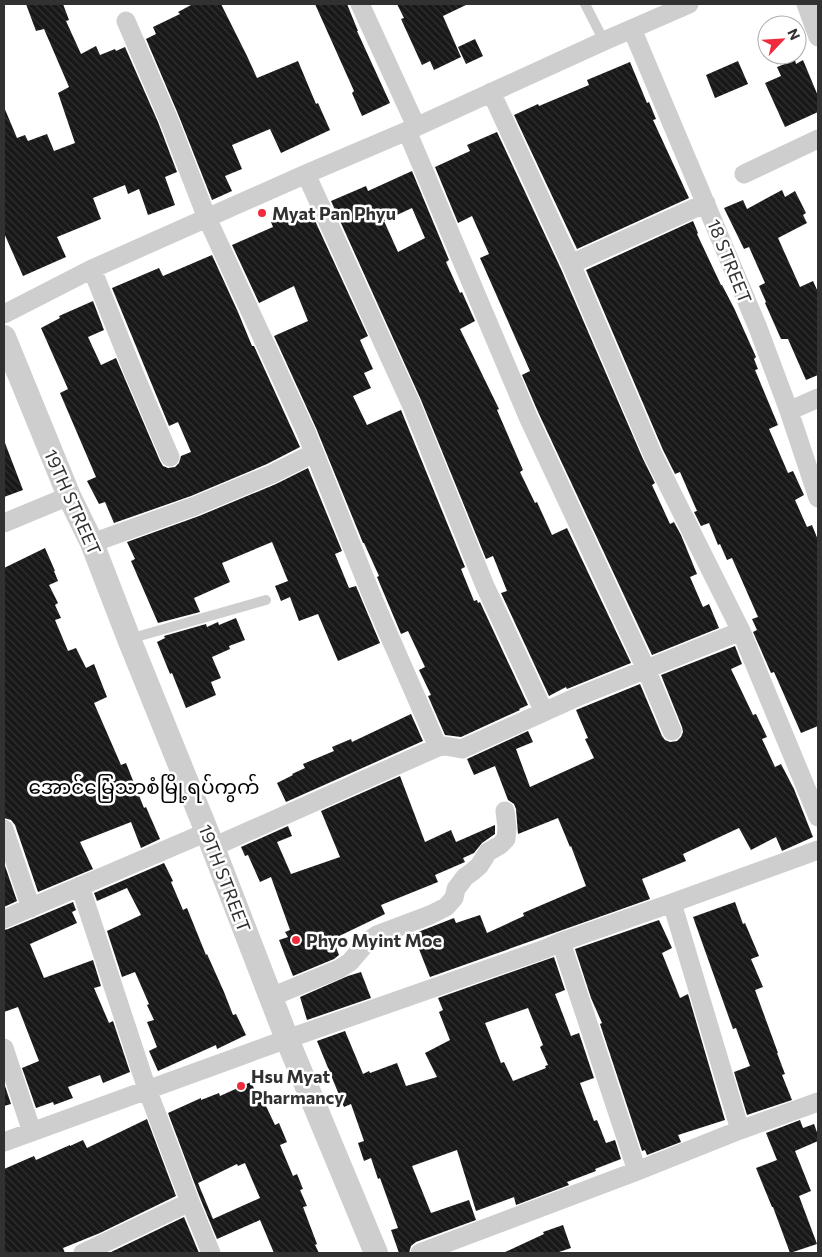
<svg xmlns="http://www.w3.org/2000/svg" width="822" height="1257" font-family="Commissioner,'Noto Sans Myanmar',sans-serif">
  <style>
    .building { fill: url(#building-back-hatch); fill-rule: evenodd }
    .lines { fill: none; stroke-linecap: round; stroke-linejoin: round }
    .service { stroke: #cecece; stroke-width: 10 }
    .minor { stroke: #cecece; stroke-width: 19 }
    .tertiary { stroke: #cecece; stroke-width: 24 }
    .poi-dot { fill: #f02c3c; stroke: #fff; stroke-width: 2 }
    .labels { text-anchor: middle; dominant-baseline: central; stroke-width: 5; stroke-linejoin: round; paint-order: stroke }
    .poi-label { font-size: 18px; font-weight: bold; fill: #313131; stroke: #fff; text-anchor: start }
    .street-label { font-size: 18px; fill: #313131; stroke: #fff }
    .quarter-label { font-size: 20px; fill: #000; stroke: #fff }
  </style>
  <defs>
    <pattern id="building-back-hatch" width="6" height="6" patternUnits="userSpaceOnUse" patternTransform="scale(1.25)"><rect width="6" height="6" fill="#181818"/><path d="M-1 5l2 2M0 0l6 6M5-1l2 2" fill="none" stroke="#313131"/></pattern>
  </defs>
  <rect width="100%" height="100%" fill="#fff"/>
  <path class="building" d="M 26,4 L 63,4 L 69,20 L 66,21 L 81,54 L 96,46 L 100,55 L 115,49 L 116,51 L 125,47 L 158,122 L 177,172 L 165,177 L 175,205 L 148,215 L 139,189 L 128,194 L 125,185 L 93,198 L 101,219 L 57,237 L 66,257 L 23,276 L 4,233 L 4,107 L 17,138 L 25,135 L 28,141 L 47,134 L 54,151 L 75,143 L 58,93 L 69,87 L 44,29 L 36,31 Z
    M 193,4 L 221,4 L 247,56 L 257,78 L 298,61 L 316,104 L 318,103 L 330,130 L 281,153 L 270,129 L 232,145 L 242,169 L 225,176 L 232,191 L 212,200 L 178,114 L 146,39 L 156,34 L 153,27 L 180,14 L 178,12 Z
    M 315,4 L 347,4 L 358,31 L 357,31 L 390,103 L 362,116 L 352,93 L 354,91 Z
    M 397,4 L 468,4 L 443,16 L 461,57 L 434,70 L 430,61 L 422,65 L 401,19 L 404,18 Z
    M 475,39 L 483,56 L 466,64 L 458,47 Z
    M 795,60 L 796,64 L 803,60 L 818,96 L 818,112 L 785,127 L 765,83 L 781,76 L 777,67 Z
    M 738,61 L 748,84 L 715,98 L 706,75 Z
    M 630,62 L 647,103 L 649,102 L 656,119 L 653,120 L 689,198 L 577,249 L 514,115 L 538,104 L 539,106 L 589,85 L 587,80 Z
    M 497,132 L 561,269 L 643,459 L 655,483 L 652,485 L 670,524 L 674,522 L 681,535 L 697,574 L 690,577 L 703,607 L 709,604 L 719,628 L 652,655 L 538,412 L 522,375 L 530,371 L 480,258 L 489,254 L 472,216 L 458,223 L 435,167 L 470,151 L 467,145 Z
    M 412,171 L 449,260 L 446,262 L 460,293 L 462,292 L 475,321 L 460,329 L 499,409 L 497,410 L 523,470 L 520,472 L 535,503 L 537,502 L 552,535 L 567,528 L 631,663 L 567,689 L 566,687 L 549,696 L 501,593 L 507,591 L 493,556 L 486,559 L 421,400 L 331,201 L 366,186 L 368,191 ZM 412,208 L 425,238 L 398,252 L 384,221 Z
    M 782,190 L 785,197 L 795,191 L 806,213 L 803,215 L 807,223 L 778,238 L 800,287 L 813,281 L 818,292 L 818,375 L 806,380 L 788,339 L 781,339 L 765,303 L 766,302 L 759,286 L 765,283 L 749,247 L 744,249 L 724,208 L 743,200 L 747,209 Z
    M 311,212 L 368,336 L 360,340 L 373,369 L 364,373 L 371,388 L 353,396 L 367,425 L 401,410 L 465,567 L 461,569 L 474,601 L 477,600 L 478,603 L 480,602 L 528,705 L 519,709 L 520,710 L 461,737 L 445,735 L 428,696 L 431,695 L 419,670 L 425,667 L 408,631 L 401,634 L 377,577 L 379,576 L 364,543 L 363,543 L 316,428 L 274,336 L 308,321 L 294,286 L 259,303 L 232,245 L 273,227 L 271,222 L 287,215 L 290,222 Z
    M 693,221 L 698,233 L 697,234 L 721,285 L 722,285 L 734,308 L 756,357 L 754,359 L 758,369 L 755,370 L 778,425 L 769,429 L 788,473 L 793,471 L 804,495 L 795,500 L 807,527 L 812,525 L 818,540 L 818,726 L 801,733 L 774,672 L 771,673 L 753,632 L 757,630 L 752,619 L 758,617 L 732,558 L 727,560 L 720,544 L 718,545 L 709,523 L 701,526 L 694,512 L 697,511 L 680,472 L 675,474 L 663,450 L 586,270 Z
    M 212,255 L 238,312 L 252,346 L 254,346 L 300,447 L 267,464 L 191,496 L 114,523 L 105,502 L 99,504 L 87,481 L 96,477 L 60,393 L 68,389 L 41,328 L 60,318 L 59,316 L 93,301 L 104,330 L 88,337 L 101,365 L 116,358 L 160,461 L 163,466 L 168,468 L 175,467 L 179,463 L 181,456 L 191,452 L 178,422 L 169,426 L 112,288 L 159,268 L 163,276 Z
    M 4,443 L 5,443 L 23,490 L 4,497 Z
    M 308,468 L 342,551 L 335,554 L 349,588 L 356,586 L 380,643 L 338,661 L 318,614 L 299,621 L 290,597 L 281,601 L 275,586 L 288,581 L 272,542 L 222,563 L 230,582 L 194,598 L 200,612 L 158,623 L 131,561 L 135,559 L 127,542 L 199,516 L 276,484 Z
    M 45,548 L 55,571 L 54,571 L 58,581 L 49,585 L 58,603 L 55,605 L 61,618 L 55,620 L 68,651 L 76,648 L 86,668 L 94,664 L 107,697 L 94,703 L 121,765 L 126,763 L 144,808 L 146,807 L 160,839 L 141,848 L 131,822 L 80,842 L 93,869 L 38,892 L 15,825 L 11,820 L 4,818 L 4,568 Z
    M 236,618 L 245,640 L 229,646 L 230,649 L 212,657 L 221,678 L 211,682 L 216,695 L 186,708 L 172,673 L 170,674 L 157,642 L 165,638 L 164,636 L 206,624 L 207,627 L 218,622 L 219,625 Z
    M 735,646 L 742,664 L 731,669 L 753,715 L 756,714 L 767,737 L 762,739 L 775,767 L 781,764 L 794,789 L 813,837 L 782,851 L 776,837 L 751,850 L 739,828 L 683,854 L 686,861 L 642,879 L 650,899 L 430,977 L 413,934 L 454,918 L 456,923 L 480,915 L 487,933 L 524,916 L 523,913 L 586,886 L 571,846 L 570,847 L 558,818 L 518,834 L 516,809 L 514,804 L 508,800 L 495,766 L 474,775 L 467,759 L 528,731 L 533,742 L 516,749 L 530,787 L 594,758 L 585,739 L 588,738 L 576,710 L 640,684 L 662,736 L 665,740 L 670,742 L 677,741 L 681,737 L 683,732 L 682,727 L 661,675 Z
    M 411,714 L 423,741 L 286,802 L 277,783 L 293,775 L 292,774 L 305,768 L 303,764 L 334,751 L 332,747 L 351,739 L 352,742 Z
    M 400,776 L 425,842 L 451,830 L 456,842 L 495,825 L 495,834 L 482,843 L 474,853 L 463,858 L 465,862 L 435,875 L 438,882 L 381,905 L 385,914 L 333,939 L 339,955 L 334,959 L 293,976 L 279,940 L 288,937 L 285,932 L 290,930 L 271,877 L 260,882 L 248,855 L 245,856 L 241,847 L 288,826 L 292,836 L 277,842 L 291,874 L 340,857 L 321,811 Z
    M 4,863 L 17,901 L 4,907 Z
    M 164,863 L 173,881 L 171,882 L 183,910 L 187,908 L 206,955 L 207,954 L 224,992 L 233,1015 L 236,1014 L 246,1035 L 217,1049 L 216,1045 L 158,1071 L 149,1051 L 157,1047 L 147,1022 L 154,1020 L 147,1005 L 149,1004 L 135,972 L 122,977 L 107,931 L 141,915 L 127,888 L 97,901 L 94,893 Z
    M 73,902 L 76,910 L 72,912 L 77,923 L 30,944 L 44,978 L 93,960 L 101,986 L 94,988 L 109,1023 L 113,1021 L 130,1072 L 103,1083 L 100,1075 L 68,1087 L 73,1098 L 54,1105 L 53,1102 L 36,1108 L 22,1068 L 39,1061 L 18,1007 L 4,1012 L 4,930 L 8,929 L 35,918 Z
    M 735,902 L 743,924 L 745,923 L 759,956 L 751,959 L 763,987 L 755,990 L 778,1053 L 777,1053 L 785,1074 L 782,1075 L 792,1100 L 747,1115 L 734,1072 L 750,1066 L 736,1028 L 733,1029 L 693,917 Z
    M 659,920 L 672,948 L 662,953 L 680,998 L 688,994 L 725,1120 L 678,1135 L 681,1142 L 647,1155 L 645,1150 L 642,1151 L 600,1024 L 602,1023 L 591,998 L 575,949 Z
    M 554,957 L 565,990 L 555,994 L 571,1036 L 579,1033 L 594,1078 L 580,1083 L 594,1121 L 597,1120 L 606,1143 L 615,1140 L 621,1159 L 595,1169 L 596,1171 L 567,1182 L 569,1185 L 516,1205 L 514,1197 L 476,1211 L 457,1150 L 412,1166 L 431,1213 L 469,1200 L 476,1220 L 416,1242 L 411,1246 L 409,1253 L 399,1253 L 391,1230 L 398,1228 L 380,1178 L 378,1179 L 371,1158 L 364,1161 L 358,1143 L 364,1141 L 351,1104 L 344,1107 L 317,1041 L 345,1031 L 363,1074 L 369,1071 L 370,1073 L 397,1063 L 406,1086 L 437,1077 L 425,1053 L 450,1040 L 439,1012 L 443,1010 L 438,998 ZM 528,1008 L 543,1045 L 540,1047 L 548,1065 L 545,1066 L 546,1068 L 513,1081 L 504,1062 L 501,1063 L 485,1023 Z
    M 361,972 L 371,998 L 307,1020 L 300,997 L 348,976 Z
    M 251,1082 L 262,1105 L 265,1104 L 275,1125 L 279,1123 L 287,1142 L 280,1145 L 293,1176 L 297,1174 L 303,1189 L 300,1190 L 307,1206 L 303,1207 L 317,1244 L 315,1245 L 319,1253 L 274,1253 L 260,1220 L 217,1239 L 200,1198 L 168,1113 L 201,1098 L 201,1100 L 219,1093 L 220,1096 ZM 245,1163 L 260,1198 L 213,1219 L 198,1183 L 237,1164 L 238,1166 Z
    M 4,1083 L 11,1104 L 4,1106 Z
    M 147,1119 L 176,1196 L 100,1233 L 63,1248 L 65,1253 L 4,1253 L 4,1169 L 34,1156 L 36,1160 L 70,1145 L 70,1146 L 83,1140 L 87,1148 Z
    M 800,1120 L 803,1128 L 814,1124 L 818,1135 L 818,1141 L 795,1151 L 811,1191 L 799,1196 L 817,1244 L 790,1253 L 773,1207 L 772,1207 L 756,1168 L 777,1160 L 766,1133 Z
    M 184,1217 L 199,1253 L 109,1253 Z
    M 563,1225 L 571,1248 L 556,1253 L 503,1253 L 544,1234 L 543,1232 Z"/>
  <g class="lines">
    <path class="service" d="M 585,4 L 604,41
      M 129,639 L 266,600"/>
    <path class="minor" d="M 360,4 L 416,126
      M 806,4 L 818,37
      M 126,21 L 168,118 L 207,218 L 306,432 L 374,601 L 438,747
      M 632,29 L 758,328 L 789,411 L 818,498
      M 491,92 L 571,264 L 653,455 L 741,631 L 818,817
      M 407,131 L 528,417 L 646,669 L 672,731
      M 306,174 L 411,404 L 485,586 L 544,712
      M 744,174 L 818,139
      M 571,264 L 706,203
      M 92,269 L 133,371 L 170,457
      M 4,314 L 92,269 L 306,174 L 407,131 L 604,41 L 689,4
      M 789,411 L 818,398
      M 4,523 L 69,496
      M 92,543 L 195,506 L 272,474 L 314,453
      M 4,829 L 31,908
      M 213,847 L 438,747 L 445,746 L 462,749 L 577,697 L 741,631
      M 80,886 L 147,1089 L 190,1202 L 211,1253
      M 672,903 L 740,1130
      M 4,919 L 207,832
      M 561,942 L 637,1171
      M 271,997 L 339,969 L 350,962 L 368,941 L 377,935 L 430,915 L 446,907 L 454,898 L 456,889 L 465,877 L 472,872 L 479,866 L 488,852 L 500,845 L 506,839 L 507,828 L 505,811
      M 4,1048 L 32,1132
      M 4,1142 L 287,1039 L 545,949 L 561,942 L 672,903 L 818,850
      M 83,1253 L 190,1202
      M 420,1253 L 637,1171 L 740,1130 L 818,1102"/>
    <path class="tertiary" d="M 4,337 L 69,496 L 92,543 L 129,639 L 207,832 L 287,1039 L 376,1253"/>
  </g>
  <g class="poi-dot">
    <circle cx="262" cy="213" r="5"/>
    <circle cx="296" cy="940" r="5"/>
    <circle cx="241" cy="1086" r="5"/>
  </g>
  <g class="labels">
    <g class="poi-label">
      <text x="272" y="213">Myat Pan Phyu</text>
      <text x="306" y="940">Phyo Myint Moe</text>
      <text x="251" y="1076">Hsu Myat<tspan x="251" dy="21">Pharmancy</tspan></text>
    </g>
    <g class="street-label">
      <text transform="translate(730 261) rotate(68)">18 STREET</text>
      <text transform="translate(73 502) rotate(66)">19TH STREET</text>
      <text transform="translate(225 878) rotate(69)">19TH STREET</text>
    </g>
    <g class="quarter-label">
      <text x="144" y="786">အောင်မြေသာစံမြို့ရပ်ကွက်</text>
    </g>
  </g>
  <rect width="822" height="1257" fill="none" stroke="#313131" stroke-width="10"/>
  <g transform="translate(782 40) rotate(65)"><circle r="24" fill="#ffffff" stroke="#adadad"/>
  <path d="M0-4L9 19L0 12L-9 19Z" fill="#f02c3c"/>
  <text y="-8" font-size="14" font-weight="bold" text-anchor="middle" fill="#313131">N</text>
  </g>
</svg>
